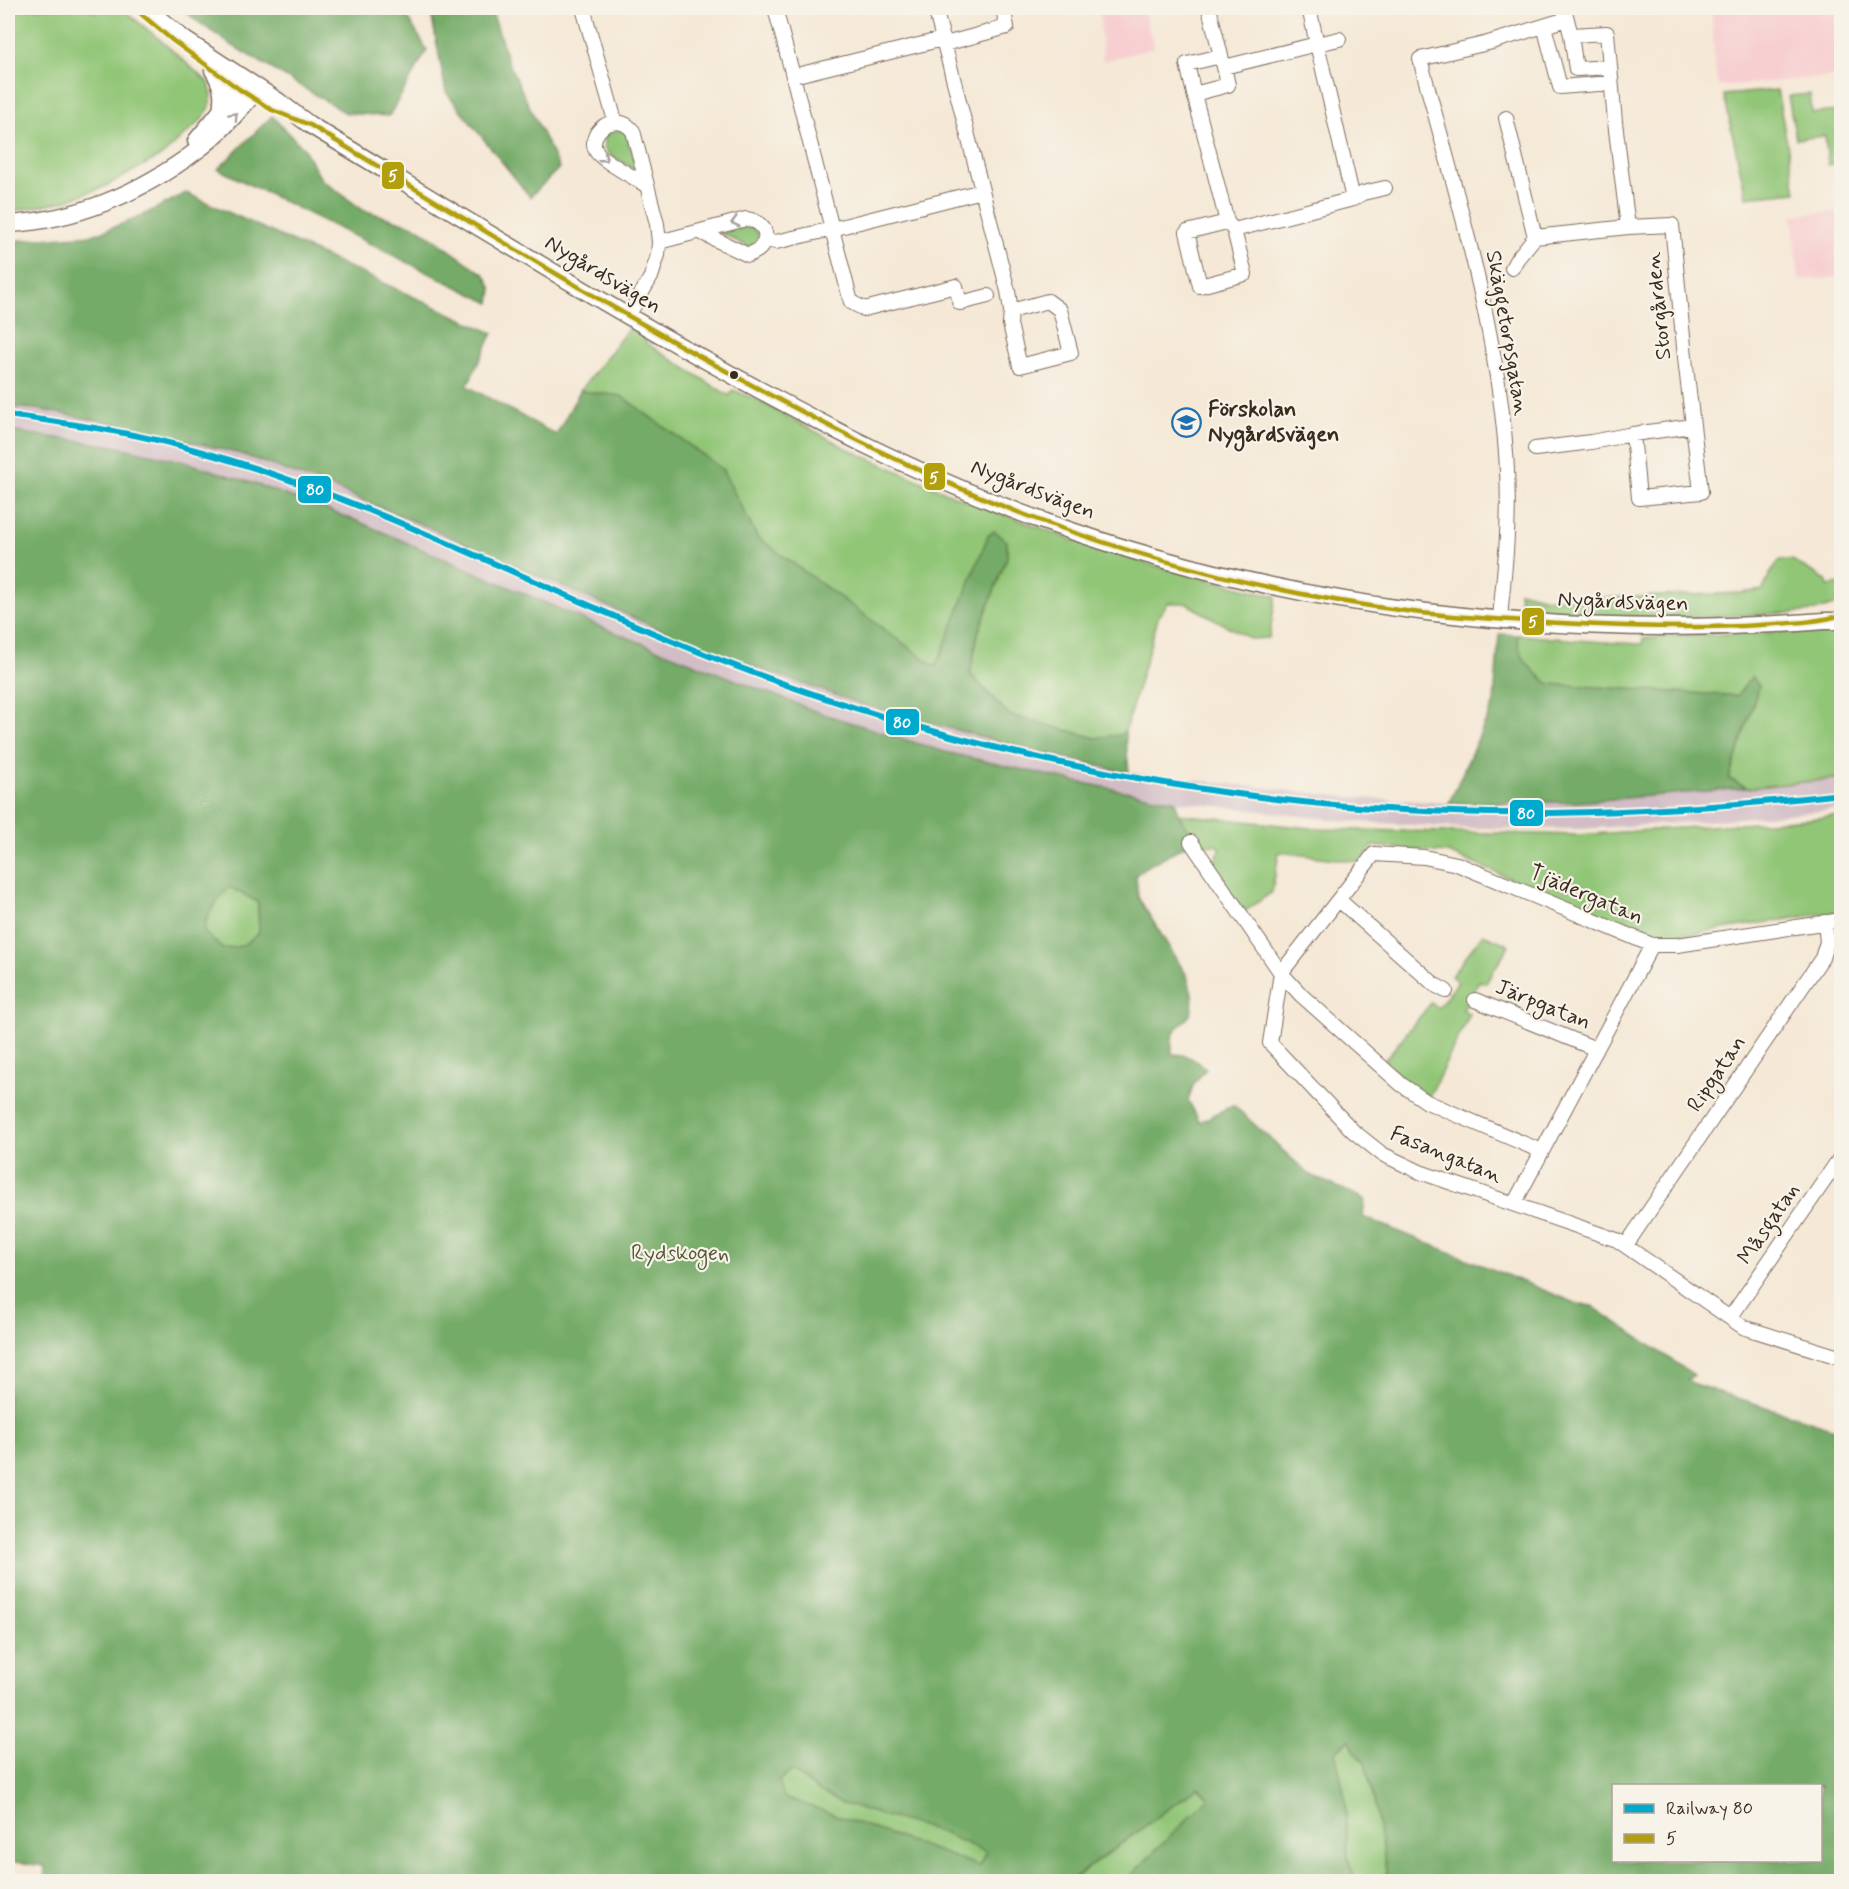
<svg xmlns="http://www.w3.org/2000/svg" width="1849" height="1889" font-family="Mynerve,sans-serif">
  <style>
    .built { fill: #f7cfd1 }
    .industrial { fill: #d2bdc6 }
    .green { fill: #92c677; stroke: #66784a; stroke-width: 1.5 }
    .forest { fill: #75ab68; stroke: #586a43; stroke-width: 1.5; fill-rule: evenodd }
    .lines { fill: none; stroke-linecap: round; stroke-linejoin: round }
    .minor-casing { stroke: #7c6c5e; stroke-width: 16 }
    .tertiary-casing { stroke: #7c6c5e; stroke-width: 19 }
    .minor { stroke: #fff; stroke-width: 14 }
    .tertiary { stroke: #fff; stroke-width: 16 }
    .bus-1-casing { stroke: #f7f3e8; stroke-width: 9 }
    .bus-1 { stroke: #b19f0c; stroke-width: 4.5 }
    .rail-1-casing { stroke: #f7f3e8; stroke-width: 10 }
    .rail-1 { stroke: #00a9ce; stroke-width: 6 }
    .oneway { stroke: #a79f9a }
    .bus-dot { fill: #3b2a1e; stroke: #f7f3e8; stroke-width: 2 }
    .labels { text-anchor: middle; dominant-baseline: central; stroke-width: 4.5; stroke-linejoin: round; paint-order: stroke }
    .street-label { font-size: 22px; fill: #3b2a1e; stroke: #f7f3e8 }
    .poi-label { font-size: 22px; font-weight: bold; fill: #3b2a1e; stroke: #f7f3e8; text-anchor: start }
    .park-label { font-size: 22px; fill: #555939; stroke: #f7f3e8 }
    .line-badge { stroke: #f7f3e8; stroke-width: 2 }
    .badge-label { font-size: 16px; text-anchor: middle; font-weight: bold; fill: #fff }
  </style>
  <rect width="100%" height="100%" fill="#f7f3e8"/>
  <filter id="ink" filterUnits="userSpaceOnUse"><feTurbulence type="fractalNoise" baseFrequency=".0167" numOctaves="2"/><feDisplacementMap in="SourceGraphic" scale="12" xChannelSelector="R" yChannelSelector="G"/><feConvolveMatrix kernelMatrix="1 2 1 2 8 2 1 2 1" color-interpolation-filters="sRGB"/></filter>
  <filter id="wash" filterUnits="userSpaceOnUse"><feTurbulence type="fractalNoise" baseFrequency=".008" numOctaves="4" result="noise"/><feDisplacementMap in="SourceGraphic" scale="24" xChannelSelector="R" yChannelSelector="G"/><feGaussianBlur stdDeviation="1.35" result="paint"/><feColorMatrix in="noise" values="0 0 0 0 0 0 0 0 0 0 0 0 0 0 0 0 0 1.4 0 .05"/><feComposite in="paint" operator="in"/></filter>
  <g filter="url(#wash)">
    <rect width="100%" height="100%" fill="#f5e8d6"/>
    <path class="built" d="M 1099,8 L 1143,8 L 1154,48 L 1103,61 Z
      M 1712,8 L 1841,8 L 1841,76 L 1718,86 L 1714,62 Z
      M 1841,211 L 1841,277 L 1799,280 L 1792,215 Z"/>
    <path class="industrial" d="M 8,407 L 36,409 L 134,427 L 241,454 L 336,489 L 435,530 L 673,635 L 766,671 L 861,704 L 986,738 L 1129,773 L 1359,798 L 1449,803 L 1510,803 L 1576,802 L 1841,778 L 1841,809 L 1698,822 L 1579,829 L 1463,828 L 1344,821 L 1176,801 L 1077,782 L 945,752 L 820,713 L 601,627 L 357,521 L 255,484 L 185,462 L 114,446 L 8,431 Z"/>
    <path class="green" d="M 8,8 L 84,8 L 98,13 L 101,8 L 121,8 L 158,38 L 209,83 L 212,96 L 209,109 L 200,121 L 163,155 L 104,187 L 61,202 L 8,212 Z
      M 1777,90 L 1796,192 L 1746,197 L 1724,95 Z
      M 1810,94 L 1812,113 L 1841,111 L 1841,163 L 1828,165 L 1825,136 L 1796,139 L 1788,96 Z
      M 619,130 L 626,133 L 637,168 L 633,169 L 608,153 L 604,148 L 605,135 L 611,131 Z
      M 745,226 L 752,227 L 758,234 L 757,243 L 748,247 L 721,233 Z
      M 629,328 L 647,338 L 646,343 L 729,396 L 733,390 L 755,399 L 848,449 L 952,495 L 1068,538 L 1148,564 L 1276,596 L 1269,638 L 1251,639 L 1185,603 L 1168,603 L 1159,615 L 1125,731 L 1120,735 L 1096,738 L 1009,715 L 970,674 L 978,633 L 1007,557 L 1007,541 L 994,531 L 988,536 L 937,668 L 757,537 L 722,469 L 621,396 L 580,391 Z
      M 1780,560 L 1792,560 L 1826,580 L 1828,586 L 1841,584 L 1842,599 L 1837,600 L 1837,604 L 1815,611 L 1788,613 L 1680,618 L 1601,616 L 1532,611 L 1532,607 L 1520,602 L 1519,591 L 1547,598 L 1579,599 L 1741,593 L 1763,590 L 1770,573 Z
      M 1841,630 L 1841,778 L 1747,788 L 1729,779 L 1759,686 L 1752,677 L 1738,696 L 1549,684 C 1532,670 1517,658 1518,635 C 1560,638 1601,643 1642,644 L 1643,639 L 1669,636 Z
      M 1178,814 L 1319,829 L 1578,835 L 1810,819 L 1841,815 L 1841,911 L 1676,936 L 1654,936 L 1636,930 L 1448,853 L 1373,846 L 1360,862 L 1279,852 L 1272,892 L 1244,912 L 1212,866 L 1221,849 L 1217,845 L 1200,845 Z
      M 229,887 L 258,902 L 259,933 L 242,946 L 223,949 L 204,932 C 205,913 217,901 229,887 Z
      M 1483,934 L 1509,945 L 1486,983 L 1479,981 L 1463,1010 L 1470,1014 L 1429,1097 L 1415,1089 L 1383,1062 L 1431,1003 L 1438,1008 L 1458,982 L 1451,976 Z
      M 1350,1740 L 1356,1754 L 1365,1763 L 1373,1795 L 1388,1881 L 1356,1881 L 1348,1859 L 1345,1797 L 1335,1752 Z
      M 792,1771 L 820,1792 L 938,1831 L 987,1852 L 979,1866 L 783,1797 L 779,1780 Z
      M 1198,1787 L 1209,1798 L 1125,1881 L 1070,1882 Z"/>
    <path class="forest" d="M 183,8 L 402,8 L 427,50 L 389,116 L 346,113 L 230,44 L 194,19 Z
      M 430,8 L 491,8 L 508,62 L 559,168 L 530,197 L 446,92 Z
      M 272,116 L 304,149 L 321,179 L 363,210 L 417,227 L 485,275 L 492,289 L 490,303 L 218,169 Z
      M 186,193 L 493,333 L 467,386 L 556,435 L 580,391 L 621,396 L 722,469 L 757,537 L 936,667 L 988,536 L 994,531 L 1007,541 L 1007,557 L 978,633 L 970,674 L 1009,715 L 1096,738 L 1120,735 L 1125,731 L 1129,773 L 986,738 L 861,704 L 766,671 L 673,635 L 435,530 L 336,489 L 241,454 L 134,427 L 36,409 L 8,407 L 8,241 L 93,235 L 135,219 Z
      M 8,431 L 114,446 L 185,462 L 255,484 L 357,521 L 601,627 L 820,713 L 945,752 L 1077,782 L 1176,801 L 1178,814 L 1195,840 L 1144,868 L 1136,875 L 1138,897 L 1187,976 C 1191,988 1195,1001 1191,1013 C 1189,1018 1185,1020 1181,1024 C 1172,1032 1171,1042 1172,1054 C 1187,1054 1195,1059 1206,1069 L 1194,1083 L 1188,1100 L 1200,1122 L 1233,1105 L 1310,1175 L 1365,1199 L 1363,1217 L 1578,1304 L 1592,1306 L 1694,1375 L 1687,1380 L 1694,1384 L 1841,1431 L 1841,1881 L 1388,1881 L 1373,1795 L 1365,1763 L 1356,1754 L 1350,1740 L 1344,1743 L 1335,1752 L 1345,1797 L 1348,1859 L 1356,1881 L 1125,1881 L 1209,1798 L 1198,1787 L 1070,1881 L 44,1882 L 45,1866 L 8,1861 ZM 229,887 L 258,902 L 259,933 L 242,946 L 223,949 L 204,932 C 205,913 217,901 229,887 ZM 792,1771 L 820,1792 L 843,1804 L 938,1831 L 986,1852 L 979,1866 L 784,1797 L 779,1780 ZM 1614,1786 L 1820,1786 L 1820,1860 L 1614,1860 Z
      M 1499,634 L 1518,635 C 1517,658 1532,670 1549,684 L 1737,696 L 1752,676 L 1759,686 L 1729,779 L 1747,788 L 1576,802 L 1449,803 L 1494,703 Z"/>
  </g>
  <g filter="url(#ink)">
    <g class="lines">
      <defs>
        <path id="minor" d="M 583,8 L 615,121
          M 775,8 L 793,76
          M 1209,8 L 1221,56
          M 1564,8 L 1571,35 L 1607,33 L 1615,122 L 1628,227
          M 1544,26 L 1560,87 L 1611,83
          M 1571,35 L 1576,69 L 1610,67
          M 943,39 L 1008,291 L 1011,311
          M 1339,39 L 1317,44 L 1353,199 L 1363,193 L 1385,188
          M 945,44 L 1007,27 L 1003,8
          M 1224,67 L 1221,56 L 1187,64 L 1194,94 L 1228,85 L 1224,67 L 1317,44 L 1309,8
          M 1194,94 L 1227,222 L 1233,229
          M 1506,118 L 1535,237
          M 982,191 L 832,229 L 851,302 L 864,309 L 956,286 L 960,303 L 988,296
          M 1227,222 L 1187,232 L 1200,286 L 1245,274 L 1234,230 L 1353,199
          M 765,240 L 776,242 L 832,229 L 793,76 L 943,39 L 935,8
          M 659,242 L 746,219 C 771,222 772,248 748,255 L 700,232
          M 1512,268 L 1517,259 L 1535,237 L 1628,227 L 1672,225 L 1686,367 L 1701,492 L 1639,498 L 1633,434 L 1693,426
          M 1048,301 L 1060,310 L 1071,353 L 1020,366 L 1010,324 L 1011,311 Z
          M 628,316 L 651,277 L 658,255 L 659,242 L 657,224 L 633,131 C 615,109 586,133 596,151 C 601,160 637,179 647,186
          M 1535,449 L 1591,442 L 1633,434
          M 1500,620 C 1502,591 1506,563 1507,534 C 1509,494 1507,452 1502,412 C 1487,292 1451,175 1420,59 L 1488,43 L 1567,19
          M 1191,842 L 1281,973 L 1301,995 L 1402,1085 L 1427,1102 L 1541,1151
          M 1339,900 L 1435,985 L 1446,991
          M 1842,920 L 1677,945 L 1652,945 L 1457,864 L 1424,857 L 1374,854 L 1281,973 L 1270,1043 L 1353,1131 L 1382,1154 L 1420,1172 L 1617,1240 L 1743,1327 L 1842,1358
          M 1475,1000 L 1596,1049
          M 1514,1204 L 1652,945
          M 1626,1245 L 1822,958 L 1827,942 L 1825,922
          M 1730,1318 L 1842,1155"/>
        <path id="tertiary" d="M 146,8 L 185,40 L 278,101 L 310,125 C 436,201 561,279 689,351 C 803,415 920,477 1043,521 C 1293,611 1561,641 1825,621 L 1842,621
          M 213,70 C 222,85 224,94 221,110
          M 196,141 L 239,89 L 250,84
          M 8,224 C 79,220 142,192 199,149 C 218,135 235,115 251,97 L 250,84"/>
      </defs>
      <use href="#minor" class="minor-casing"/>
      <use href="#tertiary" class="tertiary-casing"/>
      <use href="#minor" class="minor"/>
      <use href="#tertiary" class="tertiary"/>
      <defs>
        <path id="bus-1" d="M 134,8 L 172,40 L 239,89 L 272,110 L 310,125 C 452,211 592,298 737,377 C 836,431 938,483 1044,522 C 1163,565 1287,596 1413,612 C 1462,618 1512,620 1561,623 C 1627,627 1694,629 1760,625 C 1787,623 1815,623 1842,615"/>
      </defs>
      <use href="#bus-1" class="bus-1-casing"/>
      <use href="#bus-1" class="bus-1"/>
      <defs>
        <path id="rail-1" d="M 8,415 C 71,424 134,432 195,450 C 376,500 543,591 717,659 C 935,744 1170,797 1404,810 C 1549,818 1697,810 1842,794"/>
      </defs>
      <use href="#rail-1" class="rail-1-casing"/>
      <use href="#rail-1" class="rail-1"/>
    </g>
    <defs><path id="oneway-chevron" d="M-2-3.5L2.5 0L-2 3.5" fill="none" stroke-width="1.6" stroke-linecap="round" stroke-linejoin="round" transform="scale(1.5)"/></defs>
    <g class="oneway">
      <use href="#oneway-chevron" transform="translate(234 116) rotate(-47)"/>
      <use href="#oneway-chevron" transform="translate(604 158) rotate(38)"/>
      <use href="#oneway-chevron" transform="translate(735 222) rotate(165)"/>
    </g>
  </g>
  <defs>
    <symbol id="school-ring" viewBox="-11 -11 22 22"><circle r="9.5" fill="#f7f3e8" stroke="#1f6fb2" stroke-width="1.5"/><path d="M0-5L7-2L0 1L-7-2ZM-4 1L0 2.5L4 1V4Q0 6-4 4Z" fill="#1f6fb2"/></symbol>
  </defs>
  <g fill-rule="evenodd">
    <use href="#school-ring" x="1170" y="406" width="33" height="33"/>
  </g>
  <circle class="bus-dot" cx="734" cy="375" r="5"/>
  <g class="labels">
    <g class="street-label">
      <text transform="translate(603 275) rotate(31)">Nygårdsvägen</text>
      <text transform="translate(1659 306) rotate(-96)">Storgården</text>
      <text transform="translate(1507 333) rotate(80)">Skäggetorpsgatan</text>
      <text transform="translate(1033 490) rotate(21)">Nygårdsvägen</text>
      <text transform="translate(1623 602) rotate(2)">Nygårdsvägen</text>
      <text transform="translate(1586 895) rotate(23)">Tjädergatan</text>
      <text transform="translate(1543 1005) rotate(22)">Järpgatan</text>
      <text transform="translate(1717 1074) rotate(-56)">Ripgatan</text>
      <text transform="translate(1446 1155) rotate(22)">Fasangatan</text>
      <text transform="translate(1769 1224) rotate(-56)">Måsgatan</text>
    </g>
    <g class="poi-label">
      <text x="1208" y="410">Förskolan<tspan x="1208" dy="25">Nygårdsvägen</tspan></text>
    </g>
    <g class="park-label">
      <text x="680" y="1254">Rydskogen</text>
    </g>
  </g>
  <g class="line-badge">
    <rect x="381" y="161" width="24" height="29" rx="6" fill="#b19f0c"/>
    <rect x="923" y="462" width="23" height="29" rx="6" fill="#b19f0c"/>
    <rect x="297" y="475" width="35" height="29" rx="6" fill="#00a9ce"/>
    <rect x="1521" y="607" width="24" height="29" rx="6" fill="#b19f0c"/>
    <rect x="885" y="708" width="35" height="28" rx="6" fill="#00a9ce"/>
    <rect x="1509" y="799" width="35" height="28" rx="6" fill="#00a9ce"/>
  </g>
  <g class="badge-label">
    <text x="393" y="181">5</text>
    <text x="934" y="483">5</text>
    <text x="315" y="495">80</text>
    <text x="1533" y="627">5</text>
    <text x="902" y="728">80</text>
    <text x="1526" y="819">80</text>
  </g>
  <rect width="1849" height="1889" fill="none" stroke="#f7f3e8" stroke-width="30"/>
  <rect x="1612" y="1784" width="210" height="78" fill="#f7f3e8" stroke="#aca397" stroke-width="1.5"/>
  <rect x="1624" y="1804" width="30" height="9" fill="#00a9ce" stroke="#aca397" stroke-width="1.5"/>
  <text x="1666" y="1814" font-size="18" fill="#3b2a1e">Railway 80</text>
  <rect x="1624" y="1834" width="30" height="9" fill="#b19f0c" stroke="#aca397" stroke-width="1.5"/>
  <text x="1666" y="1844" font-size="18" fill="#3b2a1e">5</text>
</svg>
